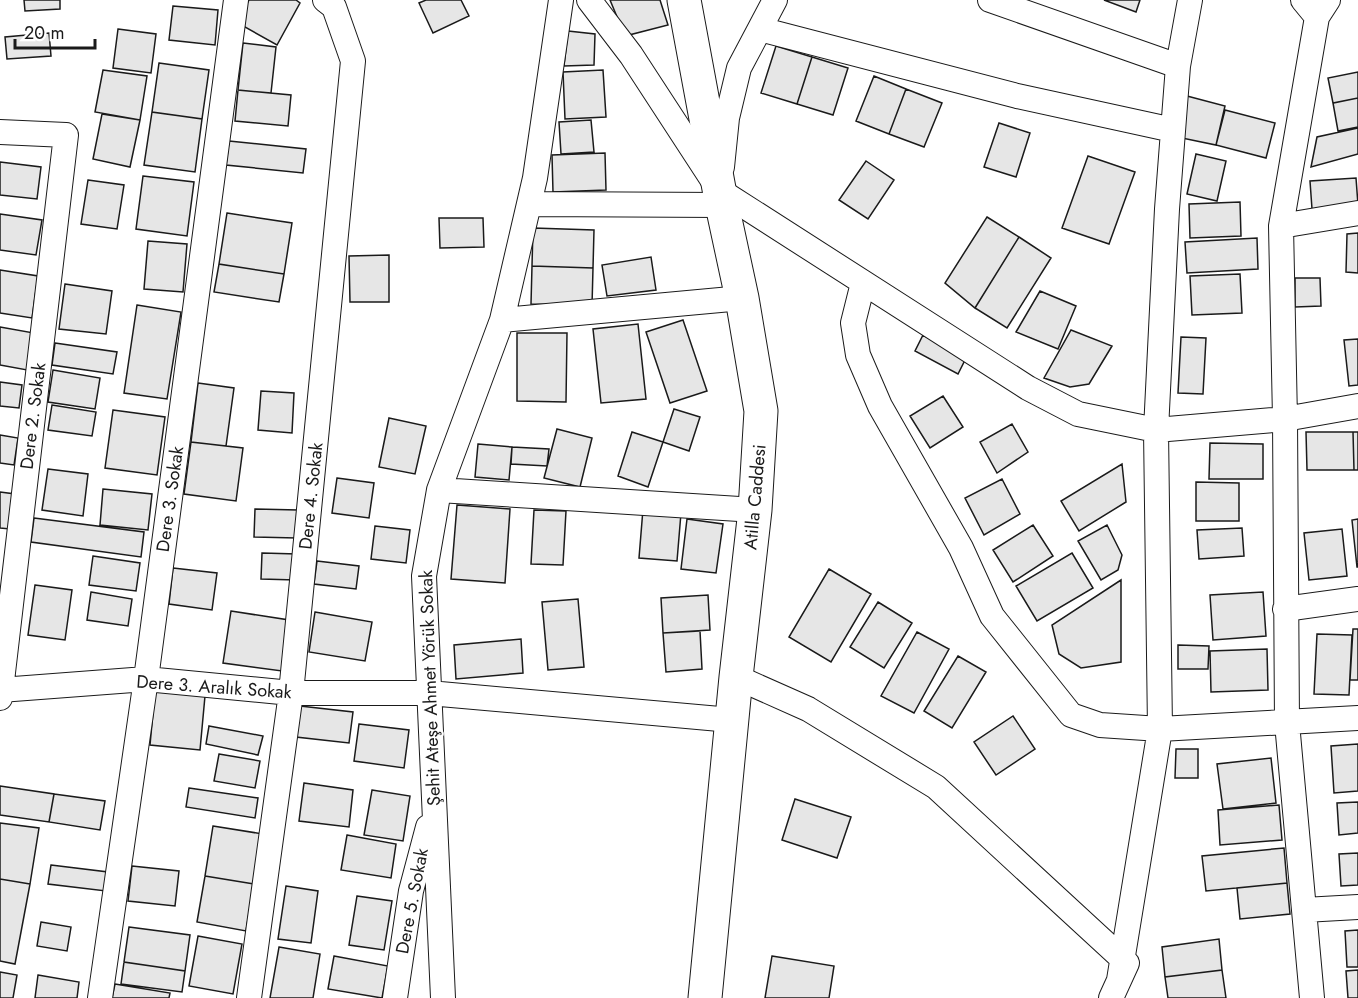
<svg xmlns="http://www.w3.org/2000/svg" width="1358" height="998" font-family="Jost,sans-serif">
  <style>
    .building { fill: #e6e6e6; stroke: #1a1a1a; stroke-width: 1.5 }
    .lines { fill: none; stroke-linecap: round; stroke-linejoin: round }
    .street-casing { stroke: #1a1a1a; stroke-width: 26 }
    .secondary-casing { stroke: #1a1a1a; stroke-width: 35 }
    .street { stroke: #fff; stroke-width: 24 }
    .secondary { stroke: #fff; stroke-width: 33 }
    .labels { text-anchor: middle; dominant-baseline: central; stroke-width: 4.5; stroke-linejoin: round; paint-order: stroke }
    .street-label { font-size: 18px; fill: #1a1a1a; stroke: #fff }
  </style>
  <rect width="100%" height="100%" fill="#fff"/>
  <path class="building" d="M 24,0 L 60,0 L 60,9 L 25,11 Z
    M 249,0 L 296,0 L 300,3 L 277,45 L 236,22 Z
    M 426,0 L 461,0 L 469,16 L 433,33 L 419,3 Z
    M 610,0 L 660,0 L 668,25 L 625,36 Z
    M 1104,0 L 1140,0 L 1136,12 Z
    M 173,6 L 218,10 L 215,45 L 169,40 Z
    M 118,29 L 156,34 L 151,73 L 113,68 Z
    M 568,31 L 595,34 L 594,65 L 564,66 Z
    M 49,33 L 51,56 L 7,59 L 5,37 Z
    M 243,43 L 276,47 L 271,93 L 238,90 Z
    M 776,46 L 812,57 L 797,104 L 761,93 Z
    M 812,57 L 848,68 L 833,115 L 797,104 Z
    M 159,63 L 209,70 L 202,119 L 152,112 Z
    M 103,70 L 147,76 L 140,120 L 95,112 Z
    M 603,70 L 606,117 L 565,119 L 563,72 Z
    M 1358,72 L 1358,98 L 1333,103 L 1328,78 Z
    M 874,76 L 906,89 L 889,134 L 856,121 Z
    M 906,89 L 942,103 L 924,147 L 889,134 Z
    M 238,90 L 291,95 L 288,126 L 235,121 Z
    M 1187,96 L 1225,106 L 1216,145 L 1177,137 Z
    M 1358,98 L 1358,127 L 1338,131 L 1333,103 Z
    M 1225,110 L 1275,123 L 1266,158 L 1216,145 Z
    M 152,112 L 202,119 L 195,172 L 144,165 Z
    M 102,114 L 140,120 L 130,167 L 93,159 Z
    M 591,120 L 594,152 L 561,154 L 559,122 Z
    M 999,123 L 1030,133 L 1016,177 L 984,167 Z
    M 1358,128 L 1358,154 L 1311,167 L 1317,137 Z
    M 229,141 L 306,149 L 303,173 L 226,165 Z
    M 605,153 L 606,190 L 553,192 L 552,155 Z
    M 1196,154 L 1226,161 L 1217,201 L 1187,194 Z
    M 1088,156 L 1135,172 L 1109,244 L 1062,228 Z
    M 866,161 L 894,180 L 868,219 L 839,200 Z
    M 0,162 L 41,167 L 37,199 L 0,195 Z
    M 143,176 L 194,182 L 187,236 L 136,229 Z
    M 1356,178 L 1358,205 L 1312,209 L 1310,181 Z
    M 88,180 L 124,185 L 117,229 L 81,224 Z
    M 1240,202 L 1241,236 L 1190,238 L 1189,204 Z
    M 227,213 L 292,223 L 284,274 L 219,264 Z
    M 0,214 L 42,220 L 36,255 L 0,250 Z
    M 987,217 L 1019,237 L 975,308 L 945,283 Z
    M 439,218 L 483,218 L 484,247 L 440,248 Z
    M 533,228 L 594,230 L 593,268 L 532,266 Z
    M 1358,233 L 1358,273 L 1346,272 L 1347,234 Z
    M 1019,237 L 1051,258 L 1007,328 L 975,308 Z
    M 1257,238 L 1258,269 L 1187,273 L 1185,242 Z
    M 148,241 L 187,244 L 183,292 L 144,289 Z
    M 389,255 L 389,302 L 350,302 L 349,256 Z
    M 651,257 L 656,290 L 607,296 L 602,265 Z
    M 219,264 L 284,274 L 279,302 L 214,292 Z
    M 532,266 L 593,268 L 592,306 L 531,304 Z
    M 0,270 L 38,276 L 32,318 L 0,313 Z
    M 1240,274 L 1242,313 L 1192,315 L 1190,276 Z
    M 1295,278 L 1320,278 L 1321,306 L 1295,307 Z
    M 65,284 L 112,291 L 106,334 L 59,329 Z
    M 1040,291 L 1076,306 L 1058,349 L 1016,332 Z
    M 137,305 L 181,312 L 167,399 L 124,393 Z
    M 683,320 L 707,391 L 670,403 L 646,332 Z
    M 638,324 L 646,399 L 601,403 L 593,329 Z
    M 0,327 L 34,333 L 27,370 L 0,365 Z
    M 1071,330 L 1112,346 L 1089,384 L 1070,387 L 1044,378 Z
    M 517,333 L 567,333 L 566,402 L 517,401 Z
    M 923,335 L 966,358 L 958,374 L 915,351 Z
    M 1181,337 L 1206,338 L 1203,394 L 1178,393 Z
    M 1358,339 L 1358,385 L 1349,386 L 1344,340 Z
    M 55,343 L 117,352 L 113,374 L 52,365 Z
    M 53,370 L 100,378 L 95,409 L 48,402 Z
    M 0,382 L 22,385 L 19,408 L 0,406 Z
    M 198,383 L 234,388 L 226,446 L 191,442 Z
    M 261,391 L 294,393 L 292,433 L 258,430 Z
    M 943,396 L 963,427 L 930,448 L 910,416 Z
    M 52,405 L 96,412 L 92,436 L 48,430 Z
    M 674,409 L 700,417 L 689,451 L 663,442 Z
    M 113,410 L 165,417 L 157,475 L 105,468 Z
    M 389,418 L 426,426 L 415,474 L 379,467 Z
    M 1012,424 L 1028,452 L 997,473 L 980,442 Z
    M 557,429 L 592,438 L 580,487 L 544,478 Z
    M 632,432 L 663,442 L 648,487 L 618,476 Z
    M 1306,432 L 1353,432 L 1354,470 L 1307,470 Z
    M 1353,432 L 1358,432 L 1358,470 L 1354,470 Z
    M 0,435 L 18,438 L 14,465 L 0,463 Z
    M 191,442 L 243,448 L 236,501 L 184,494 Z
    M 1210,443 L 1263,444 L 1263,479 L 1209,479 Z
    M 478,444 L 512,447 L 509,480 L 475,477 Z
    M 512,447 L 549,449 L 547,466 L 511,464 Z
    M 1122,464 L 1126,502 L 1079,531 L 1061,501 Z
    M 48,469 L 88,474 L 83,516 L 42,510 Z
    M 337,478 L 374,483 L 369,518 L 332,513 Z
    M 1002,479 L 1020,514 L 984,535 L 965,498 Z
    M 1196,482 L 1239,483 L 1239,521 L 1196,521 Z
    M 103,489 L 152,494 L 148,530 L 100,525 Z
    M 0,492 L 15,494 L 10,529 L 0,528 Z
    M 457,505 L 510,509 L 505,583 L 451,579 Z
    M 255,509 L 298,510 L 297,538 L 254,537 Z
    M 643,509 L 681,513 L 677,561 L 639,558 Z
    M 534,510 L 566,511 L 563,565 L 531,564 Z
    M 34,518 L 144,532 L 141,557 L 31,542 Z
    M 687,519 L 723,524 L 716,573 L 681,569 Z
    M 1358,519 L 1358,567 L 1357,567 L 1352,520 Z
    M 1033,525 L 1053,556 L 1013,582 L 993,550 Z
    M 1107,525 L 1122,555 L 1118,570 L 1101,580 L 1078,541 Z
    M 375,526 L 410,530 L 406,563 L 371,559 Z
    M 1242,528 L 1244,556 L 1199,559 L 1197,530 Z
    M 1342,529 L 1347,576 L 1309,580 L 1304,533 Z
    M 262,553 L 297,554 L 296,580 L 261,579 Z
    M 1072,553 L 1093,588 L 1037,621 L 1016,586 Z
    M 93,556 L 140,563 L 136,591 L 89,585 Z
    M 317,561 L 359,566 L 356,589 L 314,584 Z
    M 173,568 L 217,573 L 212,610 L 169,604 Z
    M 829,569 L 871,594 L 831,662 L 789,637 Z
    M 1121,580 L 1121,662 L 1081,668 L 1059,654 L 1052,625 Z
    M 35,585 L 72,590 L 65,640 L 28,635 Z
    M 91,592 L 132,599 L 128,626 L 87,620 Z
    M 1263,592 L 1266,636 L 1213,640 L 1210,595 Z
    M 708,595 L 710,630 L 663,633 L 661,598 Z
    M 578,599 L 584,667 L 548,670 L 542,602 Z
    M 878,602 L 912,623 L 884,668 L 850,647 Z
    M 231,611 L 289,620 L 282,671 L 223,663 Z
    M 315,612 L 372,622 L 365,661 L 309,652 Z
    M 1353,629 L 1358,629 L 1358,680 L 1350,680 Z
    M 700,631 L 702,669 L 666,672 L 663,633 Z
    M 917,632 L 949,649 L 914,713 L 881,696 Z
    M 1317,634 L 1352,635 L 1349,695 L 1314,694 Z
    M 521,639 L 523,673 L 456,679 L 454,645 Z
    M 1178,645 L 1209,646 L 1208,669 L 1178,669 Z
    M 1267,649 L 1268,690 L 1211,692 L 1210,651 Z
    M 958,656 L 986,672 L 952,728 L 924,711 Z
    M 155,691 L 205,696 L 200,750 L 150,745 Z
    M 300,706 L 353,712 L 349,743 L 296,737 Z
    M 1013,716 L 1035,749 L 996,775 L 974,742 Z
    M 359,724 L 409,730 L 404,768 L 354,761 Z
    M 209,726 L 263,736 L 258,755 L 206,744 Z
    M 1358,744 L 1358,791 L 1334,793 L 1331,746 Z
    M 1176,749 L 1198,749 L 1198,778 L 1175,778 Z
    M 219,754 L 260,761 L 255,788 L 214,781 Z
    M 1271,758 L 1276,803 L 1223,809 L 1217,764 Z
    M 304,783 L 353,790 L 349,827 L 299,821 Z
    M 0,786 L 54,794 L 49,822 L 0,815 Z
    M 189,788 L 258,798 L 255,818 L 186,807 Z
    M 372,790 L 410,796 L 403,841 L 364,835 Z
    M 54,794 L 105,801 L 100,830 L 49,822 Z
    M 795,799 L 851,817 L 837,858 L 782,840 Z
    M 1358,802 L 1358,833 L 1339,835 L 1337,803 Z
    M 1279,805 L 1282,840 L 1220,845 L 1218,810 Z
    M 0,823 L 39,828 L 30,884 L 0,879 Z
    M 213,826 L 263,834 L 254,884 L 205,876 Z
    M 347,835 L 396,844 L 391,878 L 341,870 Z
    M 1284,848 L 1287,883 L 1206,891 L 1202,856 Z
    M 1358,853 L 1358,885 L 1341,886 L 1339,854 Z
    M 51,865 L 108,872 L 106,891 L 48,884 Z
    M 132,866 L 179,871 L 175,906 L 128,901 Z
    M 205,876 L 254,884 L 246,931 L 197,922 Z
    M 0,879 L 30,884 L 15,964 L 0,961 Z
    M 1287,883 L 1290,914 L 1240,919 L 1237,888 Z
    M 286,886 L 318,891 L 311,943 L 278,939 Z
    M 357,896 L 392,901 L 384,950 L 349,945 Z
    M 41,922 L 71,927 L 67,951 L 37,946 Z
    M 129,927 L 190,935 L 185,971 L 124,962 Z
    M 1358,930 L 1358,967 L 1347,967 L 1345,931 Z
    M 198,936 L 242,944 L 233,994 L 189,986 Z
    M 1219,939 L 1222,970 L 1165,977 L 1162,947 Z
    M 279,947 L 320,954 L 313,998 L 270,998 Z
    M 334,956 L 388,966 L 382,998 L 328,989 Z
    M 772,956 L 834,966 L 829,998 L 765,998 Z
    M 124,962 L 185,971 L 182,992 L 121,984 Z
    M 1222,970 L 1226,998 L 1168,998 L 1165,977 Z
    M 1358,970 L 1358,998 L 1348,998 L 1346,971 Z
    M 0,972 L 17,975 L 13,998 L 0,998 Z
    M 38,975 L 79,982 L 77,998 L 35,998 Z
    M 115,984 L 170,993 L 169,998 L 112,998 Z"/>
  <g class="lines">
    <defs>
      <path id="street" d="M 589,0 L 631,55 L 719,190 L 1028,388 L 1078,414 L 1156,430 L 1285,419 L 1358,406
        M 990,0 L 1178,66
        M 1303,0 L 1317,17
        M 760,29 L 1017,96 L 1173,130
        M 0,132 L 66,135 L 0,698
        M 722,167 L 727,118 L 739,68 L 775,0
        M 529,204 L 722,205
        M 1281,226 L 1358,213
        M 863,283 L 853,323 L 858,355 L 880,406 L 961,548 L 992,616 L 1071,715 L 1100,725 L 1160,729 L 1358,718
        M 502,320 L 742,298
        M 439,490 L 755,510
        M 1285,609 L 1358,599
        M 736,677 L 808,709 L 936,787 L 1127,963 L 1111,998
        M 0,690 L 146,679 L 291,693 L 429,693 L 731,720
        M 1304,910 L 1358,907
        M 1119,980 L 1160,729 L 1156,430 L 1167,209 L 1178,66 L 1190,0
        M 100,998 L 146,679 L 236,0
        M 249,998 L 291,693 L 353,61 L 334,7 L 325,0
        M 395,998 L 411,891 L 428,827
        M 443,998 L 424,576 L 439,490 L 502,320 L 535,178 L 561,0
        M 1312,998 L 1287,723 L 1285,419 L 1281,226 L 1317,17 L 1328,0"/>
      <path id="secondary" d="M 684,0 L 722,205 L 742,298 L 761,411 L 755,510 L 736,677 L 705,998"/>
    </defs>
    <use href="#street" class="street-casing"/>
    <use href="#secondary" class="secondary-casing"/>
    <use href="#street" class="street"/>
    <use href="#secondary" class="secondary"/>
  </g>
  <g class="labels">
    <g class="street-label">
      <text transform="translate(33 416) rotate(-83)">Dere 2. Sokak</text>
      <text transform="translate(311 496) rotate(-84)">Dere 4. Sokak</text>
      <text transform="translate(755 497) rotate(-85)">Atilla Caddesi</text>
      <text transform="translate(170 499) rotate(-82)">Dere 3. Sokak</text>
      <text transform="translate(214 687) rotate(4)">Dere 3. Aralık Sokak</text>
      <text transform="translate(430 688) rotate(-92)">Şehit Ateşe Ahmet Yörük Sokak</text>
      <text transform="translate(412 901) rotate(-79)">Dere 5. Sokak</text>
    </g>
  </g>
  <path d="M15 39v9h80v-9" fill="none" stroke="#1a1a1a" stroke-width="3"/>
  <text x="24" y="39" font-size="18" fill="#1a1a1a" stroke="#ffffff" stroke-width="4.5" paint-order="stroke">20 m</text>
</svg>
